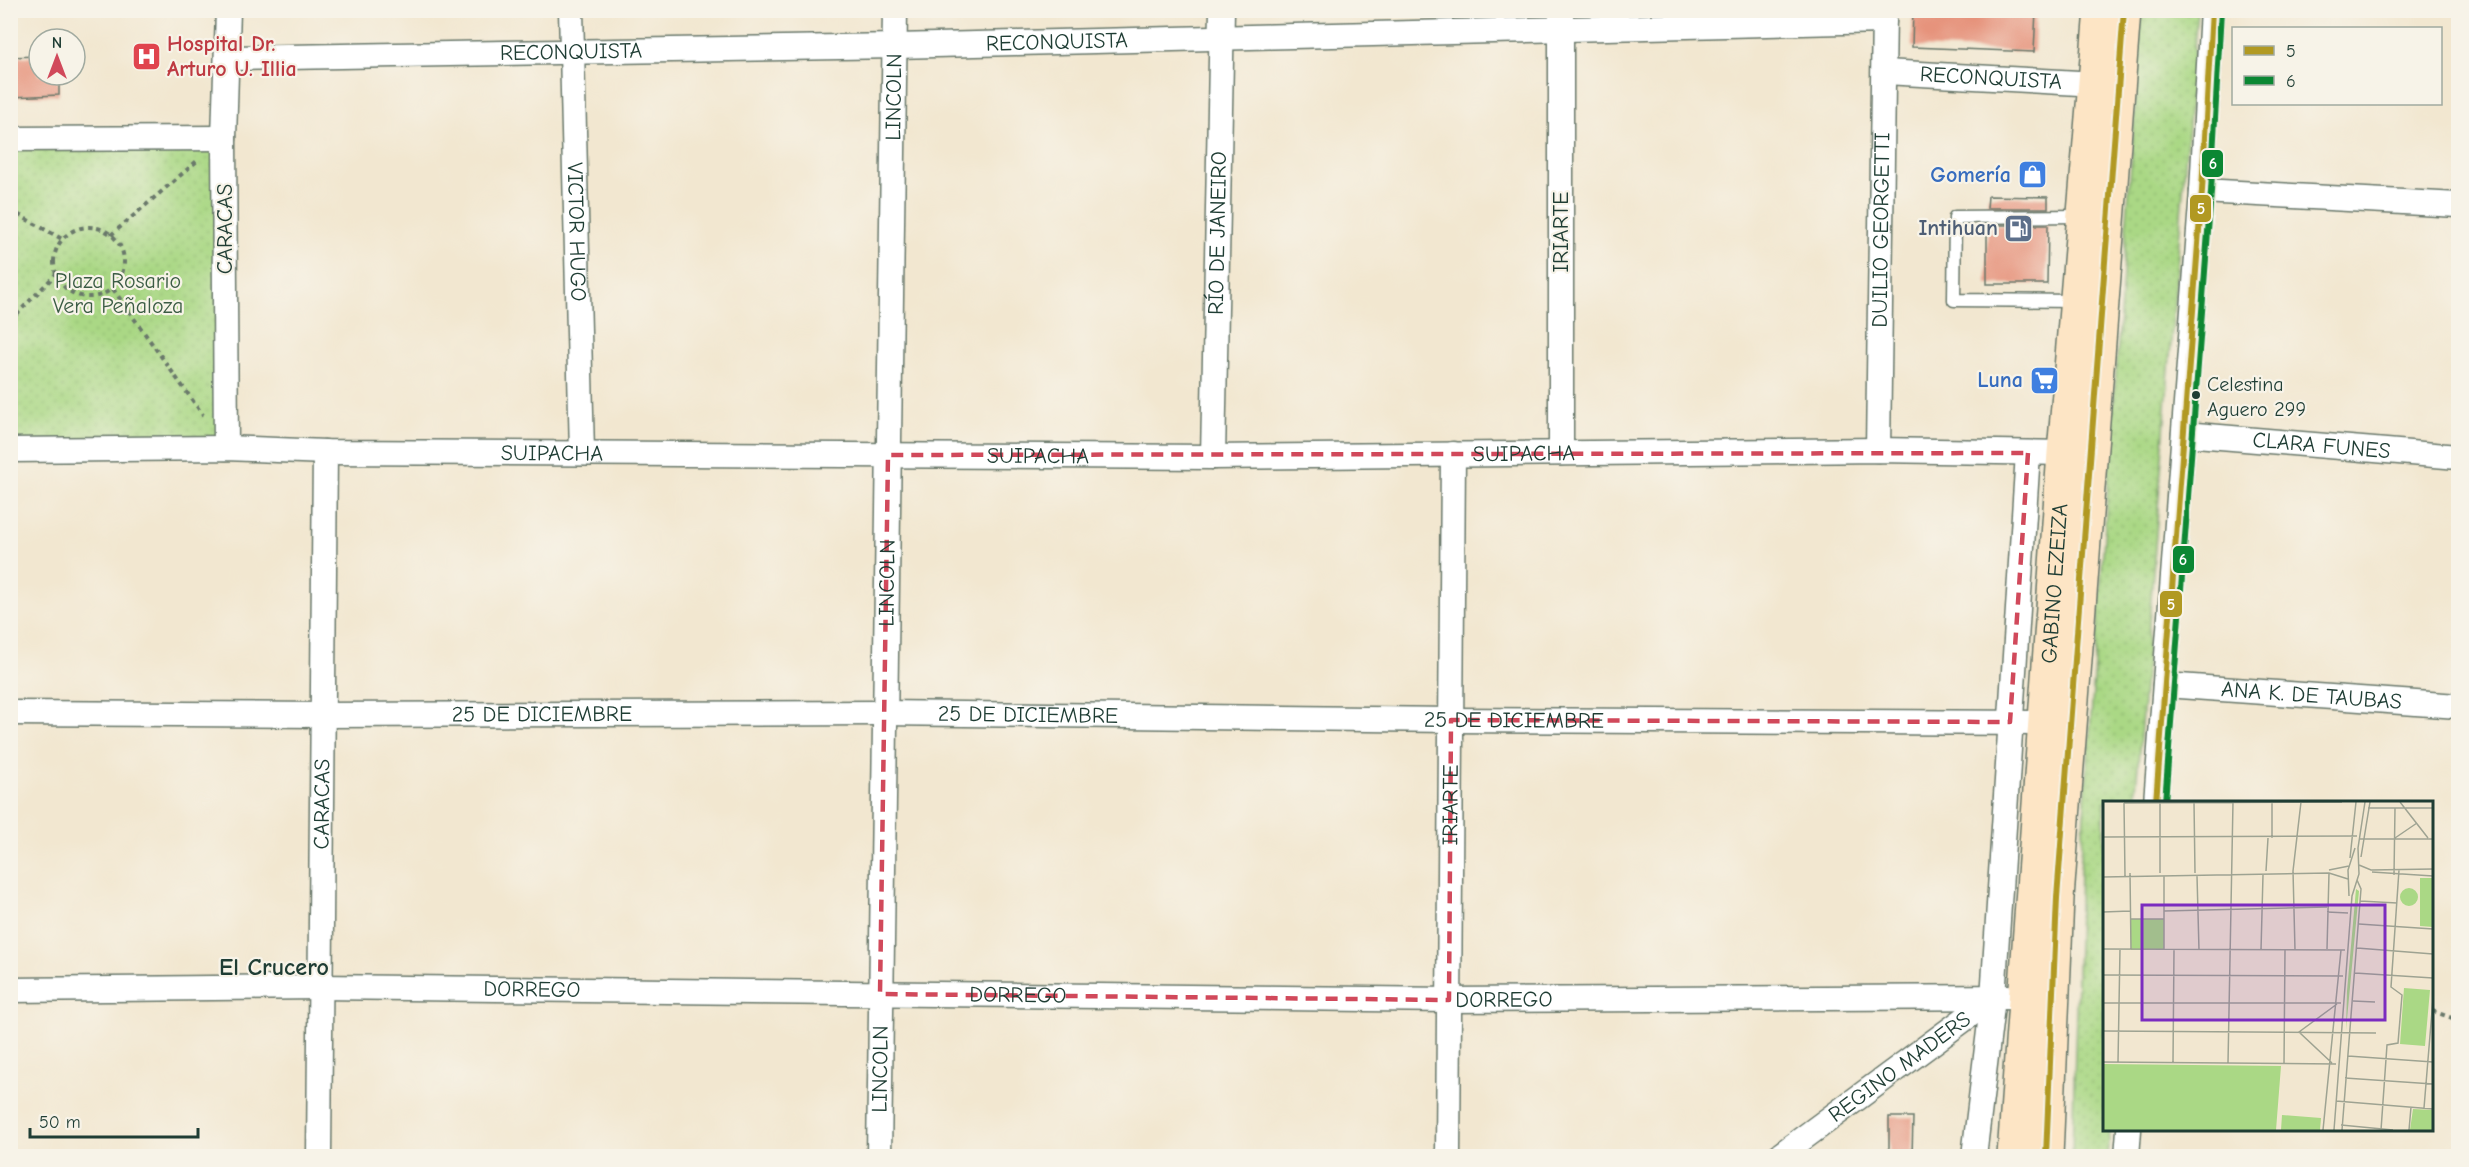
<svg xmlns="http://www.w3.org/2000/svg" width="2469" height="1167" font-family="'Comic Neue',sans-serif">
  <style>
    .park { fill: url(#park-dots); stroke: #648a5c; stroke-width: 1.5 }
    .building { fill: #e6937c }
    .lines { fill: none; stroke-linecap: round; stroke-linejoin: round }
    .service-casing { stroke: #69786b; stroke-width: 15 }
    .minor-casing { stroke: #69786b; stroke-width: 27 }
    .secondary-casing { stroke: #69786b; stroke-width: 36 }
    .path { stroke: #69786b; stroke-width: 4; stroke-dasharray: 4.5 4.5; stroke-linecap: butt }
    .service { stroke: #fff; stroke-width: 12 }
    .minor { stroke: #fff; stroke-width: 24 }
    .secondary { stroke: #fde5c5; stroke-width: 33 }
    .bus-1-casing { stroke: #f7f3e8; stroke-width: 10 }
    .bus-2-casing { stroke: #f7f3e8; stroke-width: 10 }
    .bus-1 { stroke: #b19922; stroke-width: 6 }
    .bus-2 { stroke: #0b8733; stroke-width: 6 }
    .marked { fill: none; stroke: #d1495b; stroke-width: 4.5; stroke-dasharray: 12 8; stroke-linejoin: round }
    .bus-dot { fill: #1f3d34; stroke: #f7f3e8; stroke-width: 2 }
    .labels { text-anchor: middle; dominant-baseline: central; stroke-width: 4.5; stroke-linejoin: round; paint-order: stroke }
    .bus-label { font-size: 20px; fill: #1f3d34; stroke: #f7f3e8; text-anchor: start }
    .street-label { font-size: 22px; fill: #1f3d34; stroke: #f7f3e8 }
    .health-label { font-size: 22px; font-weight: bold; fill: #be3a42; stroke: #f7f3e8; text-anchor: start }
    .shop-label { font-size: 22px; font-weight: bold; fill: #366cbe; stroke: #f7f3e8; text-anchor: end }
    .service-label { font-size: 22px; font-weight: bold; fill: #4e5e75; stroke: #f7f3e8; text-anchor: end }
    .park-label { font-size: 22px; fill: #3b5c44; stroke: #f7f3e8 }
    .neighbourhood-label { font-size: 24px; font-weight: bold; fill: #1f3d34; stroke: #f7f3e8 }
    .inset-road { fill: none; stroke: #9ea392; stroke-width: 1.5 }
    .view { fill: #7b2cbf; fill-opacity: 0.15; stroke: #7b2cbf; stroke-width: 3 }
    .inset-edge { fill: none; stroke: #1f3d34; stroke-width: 3 }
    .line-badge { stroke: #f7f3e8; stroke-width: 2 }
    .badge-label { font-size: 16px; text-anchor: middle; font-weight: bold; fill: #fff }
  </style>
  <defs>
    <pattern id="park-dots" width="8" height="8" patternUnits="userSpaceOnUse" patternTransform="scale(1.5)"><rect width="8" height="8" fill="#aad885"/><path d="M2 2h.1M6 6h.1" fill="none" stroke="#92ba73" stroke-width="1.8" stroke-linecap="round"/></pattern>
  </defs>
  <rect width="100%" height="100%" fill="#f7f3e8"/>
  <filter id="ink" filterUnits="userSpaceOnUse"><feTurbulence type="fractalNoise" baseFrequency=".0167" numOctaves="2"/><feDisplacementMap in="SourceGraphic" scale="12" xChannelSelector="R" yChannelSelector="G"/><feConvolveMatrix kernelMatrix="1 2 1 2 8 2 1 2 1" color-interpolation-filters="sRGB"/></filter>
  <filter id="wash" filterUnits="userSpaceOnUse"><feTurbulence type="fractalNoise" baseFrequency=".008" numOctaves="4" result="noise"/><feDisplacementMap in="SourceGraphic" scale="24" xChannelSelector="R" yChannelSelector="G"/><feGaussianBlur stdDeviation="1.35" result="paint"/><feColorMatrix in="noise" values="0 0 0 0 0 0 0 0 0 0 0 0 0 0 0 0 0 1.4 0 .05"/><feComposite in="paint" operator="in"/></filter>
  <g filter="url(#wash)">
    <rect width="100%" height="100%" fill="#f2e7d0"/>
    <path class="park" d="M 2142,11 L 2197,11 L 2135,802 L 2104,802 L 2104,1130 L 2110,1130 L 2108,1156 L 2072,1156 L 2080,872 Z
      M 224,138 L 226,448 L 11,450 L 10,139 Z"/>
    <g id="blocks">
      <path class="building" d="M 1913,10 L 2036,10 L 2034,52 L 1912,47 Z
        M 39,56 L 39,75 L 59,75 L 59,95 L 10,97 L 10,57 Z
        M 1988,196 L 2048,197 L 2048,208 L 1987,208 Z
        M 1987,225 L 2048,225 L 2047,284 L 1987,284 Z
        M 1889,1117 L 1913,1117 L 1912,1156 L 1889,1156 Z"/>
    </g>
  </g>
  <g filter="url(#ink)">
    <use href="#blocks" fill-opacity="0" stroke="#69786b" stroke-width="1.5"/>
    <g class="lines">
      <defs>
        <path id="service" d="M 2076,301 L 1954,300 L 1955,217 L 2081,216"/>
        <g id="minor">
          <path id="s1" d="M 571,10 L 582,453"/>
          <path id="s2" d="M 229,58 L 896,46 L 1884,21"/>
          <path id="s3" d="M 1885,72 L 2097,84"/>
          <path d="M 10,139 L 224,138"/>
          <path d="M 2202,191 L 2458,205"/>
          <path id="s4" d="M 2184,434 L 2458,457"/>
          <path d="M 226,448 L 224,138 L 228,10"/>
          <path id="s5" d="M 10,450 L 226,448 L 325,452 L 1213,457 L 1878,450 L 2064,453"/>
          <path id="s6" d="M 1878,450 L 1884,10"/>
          <path d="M 1561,453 L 1561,10"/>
          <path id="s7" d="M 1213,457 L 1222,10"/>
          <path id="s8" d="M 2165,685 L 2458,706"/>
          <path id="s9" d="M 10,713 L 323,715 L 883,713 L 1451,720 L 2045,723"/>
          <path d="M 2156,802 L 2202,191 L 2212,10"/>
          <path id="s10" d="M 10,990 L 320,987 L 1449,1000 L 2026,997"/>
          <path id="s11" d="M 319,1156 L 325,452"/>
          <path id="s12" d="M 879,1156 L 895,10"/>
          <path id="s13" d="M 1448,1156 L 1453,454"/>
          <path id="s14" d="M 1779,1156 L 1993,998"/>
          <path d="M 1974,1156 L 1993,998 L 2028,453"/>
          <path d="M 2127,1156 L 2129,1130"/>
        </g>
        <g id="secondary">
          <path id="s15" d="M 2014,1156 L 2064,453 L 2101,10"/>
          <path d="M 2046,1156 L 2057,898 L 2124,10"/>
        </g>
      </defs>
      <use href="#service" class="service-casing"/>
      <use href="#minor" class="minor-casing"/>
      <use href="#secondary" class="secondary-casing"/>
      <path class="path" d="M 10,210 L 62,239
        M54 262a35 35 0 1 1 70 0a35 35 0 1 1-70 0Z
        M 111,235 L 197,161
        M 113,289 L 203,415
        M 10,321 L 56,274
        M 2432,1011 L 2458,1020
        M 2456,1156 L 2458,1121"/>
      <use href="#service" class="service"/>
      <use href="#minor" class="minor"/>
      <use href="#secondary" class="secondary"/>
      <defs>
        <path id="bus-1" d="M 2156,802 L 2202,191 L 2212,10
          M 2046,1156 L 2057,898 L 2124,10"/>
        <path id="bus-2" d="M 2165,802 L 2211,192 L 2221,10"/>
      </defs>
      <use href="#bus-1" class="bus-1-casing"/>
      <use href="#bus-2" class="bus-2-casing"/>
      <use href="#bus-1" class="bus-1"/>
      <use href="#bus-2" class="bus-2"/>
    </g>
  </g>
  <path class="marked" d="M 2028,453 L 2010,722 L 1451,720 L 1449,1000 L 880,994 L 888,455 Z"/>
  <defs>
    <symbol id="hospital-square" viewBox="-11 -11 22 22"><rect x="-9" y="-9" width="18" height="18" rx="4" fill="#e0444e" stroke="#f7f3e8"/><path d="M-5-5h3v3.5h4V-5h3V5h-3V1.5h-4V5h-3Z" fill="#fff"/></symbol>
    <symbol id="shop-square" viewBox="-11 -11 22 22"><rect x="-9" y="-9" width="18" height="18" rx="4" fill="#3f7fe0" stroke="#f7f3e8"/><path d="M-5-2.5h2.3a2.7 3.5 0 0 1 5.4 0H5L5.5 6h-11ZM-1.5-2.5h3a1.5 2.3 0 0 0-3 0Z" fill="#fff"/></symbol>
    <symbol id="fuel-square" viewBox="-11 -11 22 22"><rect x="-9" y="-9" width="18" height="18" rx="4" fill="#5c6f8a" stroke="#f7f3e8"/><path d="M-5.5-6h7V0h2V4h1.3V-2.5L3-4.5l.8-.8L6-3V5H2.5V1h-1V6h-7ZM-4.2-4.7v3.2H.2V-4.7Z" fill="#fff"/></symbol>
    <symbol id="supermarket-square" viewBox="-11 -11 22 22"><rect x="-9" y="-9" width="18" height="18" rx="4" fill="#3f7fe0" stroke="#f7f3e8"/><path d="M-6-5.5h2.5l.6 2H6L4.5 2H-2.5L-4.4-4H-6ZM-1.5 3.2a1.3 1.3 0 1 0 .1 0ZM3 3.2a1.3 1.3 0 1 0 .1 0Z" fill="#fff"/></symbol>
  </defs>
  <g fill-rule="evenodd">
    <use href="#hospital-square" x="130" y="40" width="33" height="33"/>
    <use href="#shop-square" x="2016" y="158" width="33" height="33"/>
    <use href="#fuel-square" x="2002" y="212" width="33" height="33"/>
    <use href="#supermarket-square" x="2028" y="364" width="33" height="33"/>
  </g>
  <circle class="bus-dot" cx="2196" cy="395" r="5"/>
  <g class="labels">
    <g class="bus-label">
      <text x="2207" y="384">Celestina<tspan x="2207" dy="25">Aguero 299</tspan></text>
    </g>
    <g class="street-label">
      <text stroke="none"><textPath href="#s2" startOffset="828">RECONQUISTA</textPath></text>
      <text stroke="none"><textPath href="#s2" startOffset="342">RECONQUISTA</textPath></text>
      <text stroke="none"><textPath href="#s3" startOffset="106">RECONQUISTA</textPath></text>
      <text stroke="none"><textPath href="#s12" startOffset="1059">LINCOLN</textPath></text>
      <text transform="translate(225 229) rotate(-90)">CARACAS</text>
      <text stroke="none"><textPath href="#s6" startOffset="220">DUILIO GEORGETTI</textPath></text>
      <text stroke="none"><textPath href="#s1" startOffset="222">VICTOR HUGO</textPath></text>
      <text transform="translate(1561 232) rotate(-90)">IRIARTE</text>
      <text stroke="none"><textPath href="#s7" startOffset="224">RÍO DE JANEIRO</textPath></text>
      <text stroke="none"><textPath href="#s4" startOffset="138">CLARA FUNES</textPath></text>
      <text stroke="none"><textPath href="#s5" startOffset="542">SUIPACHA</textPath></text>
      <text stroke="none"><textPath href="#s5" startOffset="1514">SUIPACHA</textPath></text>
      <text stroke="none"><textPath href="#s5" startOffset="1028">SUIPACHA</textPath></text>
      <text stroke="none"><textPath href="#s12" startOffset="573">LINCOLN</textPath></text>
      <text stroke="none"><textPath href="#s15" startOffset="574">GABINO EZEIZA</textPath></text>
      <text stroke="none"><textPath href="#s8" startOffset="147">ANA K. DE TAUBAS</textPath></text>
      <text stroke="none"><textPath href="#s9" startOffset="532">25 DE DICIEMBRE</textPath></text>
      <text stroke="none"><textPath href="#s9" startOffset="1018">25 DE DICIEMBRE</textPath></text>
      <text stroke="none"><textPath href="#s9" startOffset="1504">25 DE DICIEMBRE</textPath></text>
      <text stroke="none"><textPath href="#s11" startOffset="352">CARACAS</textPath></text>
      <text stroke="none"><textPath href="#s13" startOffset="351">IRIARTE</textPath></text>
      <text stroke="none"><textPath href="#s10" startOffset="522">DORREGO</textPath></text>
      <text stroke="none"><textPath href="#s10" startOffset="1008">DORREGO</textPath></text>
      <text stroke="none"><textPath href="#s10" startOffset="1494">DORREGO</textPath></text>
      <text stroke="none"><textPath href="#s14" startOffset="150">REGINO MADERS</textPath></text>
      <text stroke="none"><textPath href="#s12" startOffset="87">LINCOLN</textPath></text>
    </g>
    <g class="health-label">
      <text x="167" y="44">Hospital Dr.<tspan x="167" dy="25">Arturo U. Illia</tspan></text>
    </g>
    <g class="shop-label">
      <text x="2011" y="175">Gomería</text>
      <text x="2023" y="380">Luna</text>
    </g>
    <g class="service-label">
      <text x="1998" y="228">Intihuan</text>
    </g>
    <g class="park-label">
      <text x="118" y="281">Plaza Rosario<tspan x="118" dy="25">Vera Peñaloza</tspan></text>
    </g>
    <g class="neighbourhood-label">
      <text x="274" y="967">El Crucero</text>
    </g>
  </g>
  <g transform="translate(2103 801)">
    <rect width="330" height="330" fill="#f2e7d0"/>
    <path d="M297 96a9 9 0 1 1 18 0a9 9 0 1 1-18 0ZM 301,187 L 327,189 L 322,245 L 297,243 ZM 0,263 L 178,265 L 173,329 L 0,329 ZM 179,314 L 218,317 L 217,329 L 178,329 Z" fill="#aad885"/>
    <path d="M 317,77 L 330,77 L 330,126 L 317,125 Z" fill="#aad885"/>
    <path d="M 253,88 L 256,90 L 243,229 L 244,190 ZM 27,118 L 61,118 L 61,148 L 28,149 ZM 310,308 L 330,309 L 330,329 L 307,329 Z" fill="#aad885"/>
    <path class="inset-road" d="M 57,1 L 57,72M 91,1 L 92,72M 297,1 L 325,37M 21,2 L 239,1M 21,2 L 22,75M 265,7 L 330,7M 0,36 L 254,35M 169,37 L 169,1M 292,37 L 314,22M 256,38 L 330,38M 258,56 L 267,1M 247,57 L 253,1M 256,64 L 268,69 L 330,68M 226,69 L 246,65M 163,70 L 165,37M 269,71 L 330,75M 27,72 L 28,149M 291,74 L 292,7M 61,75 L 61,148M 94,75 L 96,149M 0,76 L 226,72 L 245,78M 246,95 L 245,69 L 252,47M 257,100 L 294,102M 61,110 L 224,106M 0,111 L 27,110M 224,111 L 245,112M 27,118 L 61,118M 256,123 L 330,128M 254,147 L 330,153M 0,148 L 242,149M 224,148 L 226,72M 158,149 L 160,74M 192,149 L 190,70 L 198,1M 252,172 L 330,177M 0,174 L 240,175M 250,200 L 272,201M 0,202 L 238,202M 0,230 L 273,232M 245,255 L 330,261M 0,261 L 233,263M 15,261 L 17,148M 70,261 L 71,149M 125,262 L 130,1M 229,262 L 196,231 L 234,203M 181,263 L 182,149M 242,277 L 330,283M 233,300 L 330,308M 321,307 L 330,198M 238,324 L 290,329M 220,329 L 238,149M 231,329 L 249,95 L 256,73 L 255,47 L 262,1M 239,329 L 258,88 L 254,79M 278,329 L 284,244 L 295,242 L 299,194 L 288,186 L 296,69M 306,329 L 308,306"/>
    <path class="view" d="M 39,104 L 282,104 L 282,219 L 39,219 Z"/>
    <rect width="330" height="330" class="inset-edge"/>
  </g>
  <g class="line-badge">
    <rect x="2201" y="149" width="23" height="29" rx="6" fill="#0b8733"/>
    <rect x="2189" y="194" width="23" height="29" rx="6" fill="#b19922"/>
    <rect x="2172" y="545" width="23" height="29" rx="6" fill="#0b8733"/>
    <rect x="2159" y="590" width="24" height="28" rx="6" fill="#b19922"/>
  </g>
  <g class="badge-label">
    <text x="2213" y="169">6</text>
    <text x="2201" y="214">5</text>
    <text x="2183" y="565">6</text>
    <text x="2171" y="610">5</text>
  </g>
  <rect width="2469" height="1167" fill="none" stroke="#f7f3e8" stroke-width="36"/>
  <rect x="2232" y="27" width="210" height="78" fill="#f7f3e8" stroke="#a1aaa0" stroke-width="1.5"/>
  <rect x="2244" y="46" width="30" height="9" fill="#b19922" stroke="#a1aaa0" stroke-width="1.5"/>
  <text x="2286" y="57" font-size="18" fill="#1f3d34">5</text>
  <rect x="2244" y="76" width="30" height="9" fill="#0b8733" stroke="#a1aaa0" stroke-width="1.5"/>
  <text x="2286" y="87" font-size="18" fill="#1f3d34">6</text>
  <g transform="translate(57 57)"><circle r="28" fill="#f7f3e8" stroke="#a1aaa0" stroke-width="1.5"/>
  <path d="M0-4.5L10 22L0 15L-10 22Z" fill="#d1495b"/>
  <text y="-9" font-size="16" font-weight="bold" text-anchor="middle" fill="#1f3d34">N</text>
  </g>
  <path d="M30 1128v9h168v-9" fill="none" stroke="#1f3d34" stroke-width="3"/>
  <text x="39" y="1128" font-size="18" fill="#1f3d34" stroke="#f7f3e8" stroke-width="4.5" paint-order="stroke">50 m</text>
</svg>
